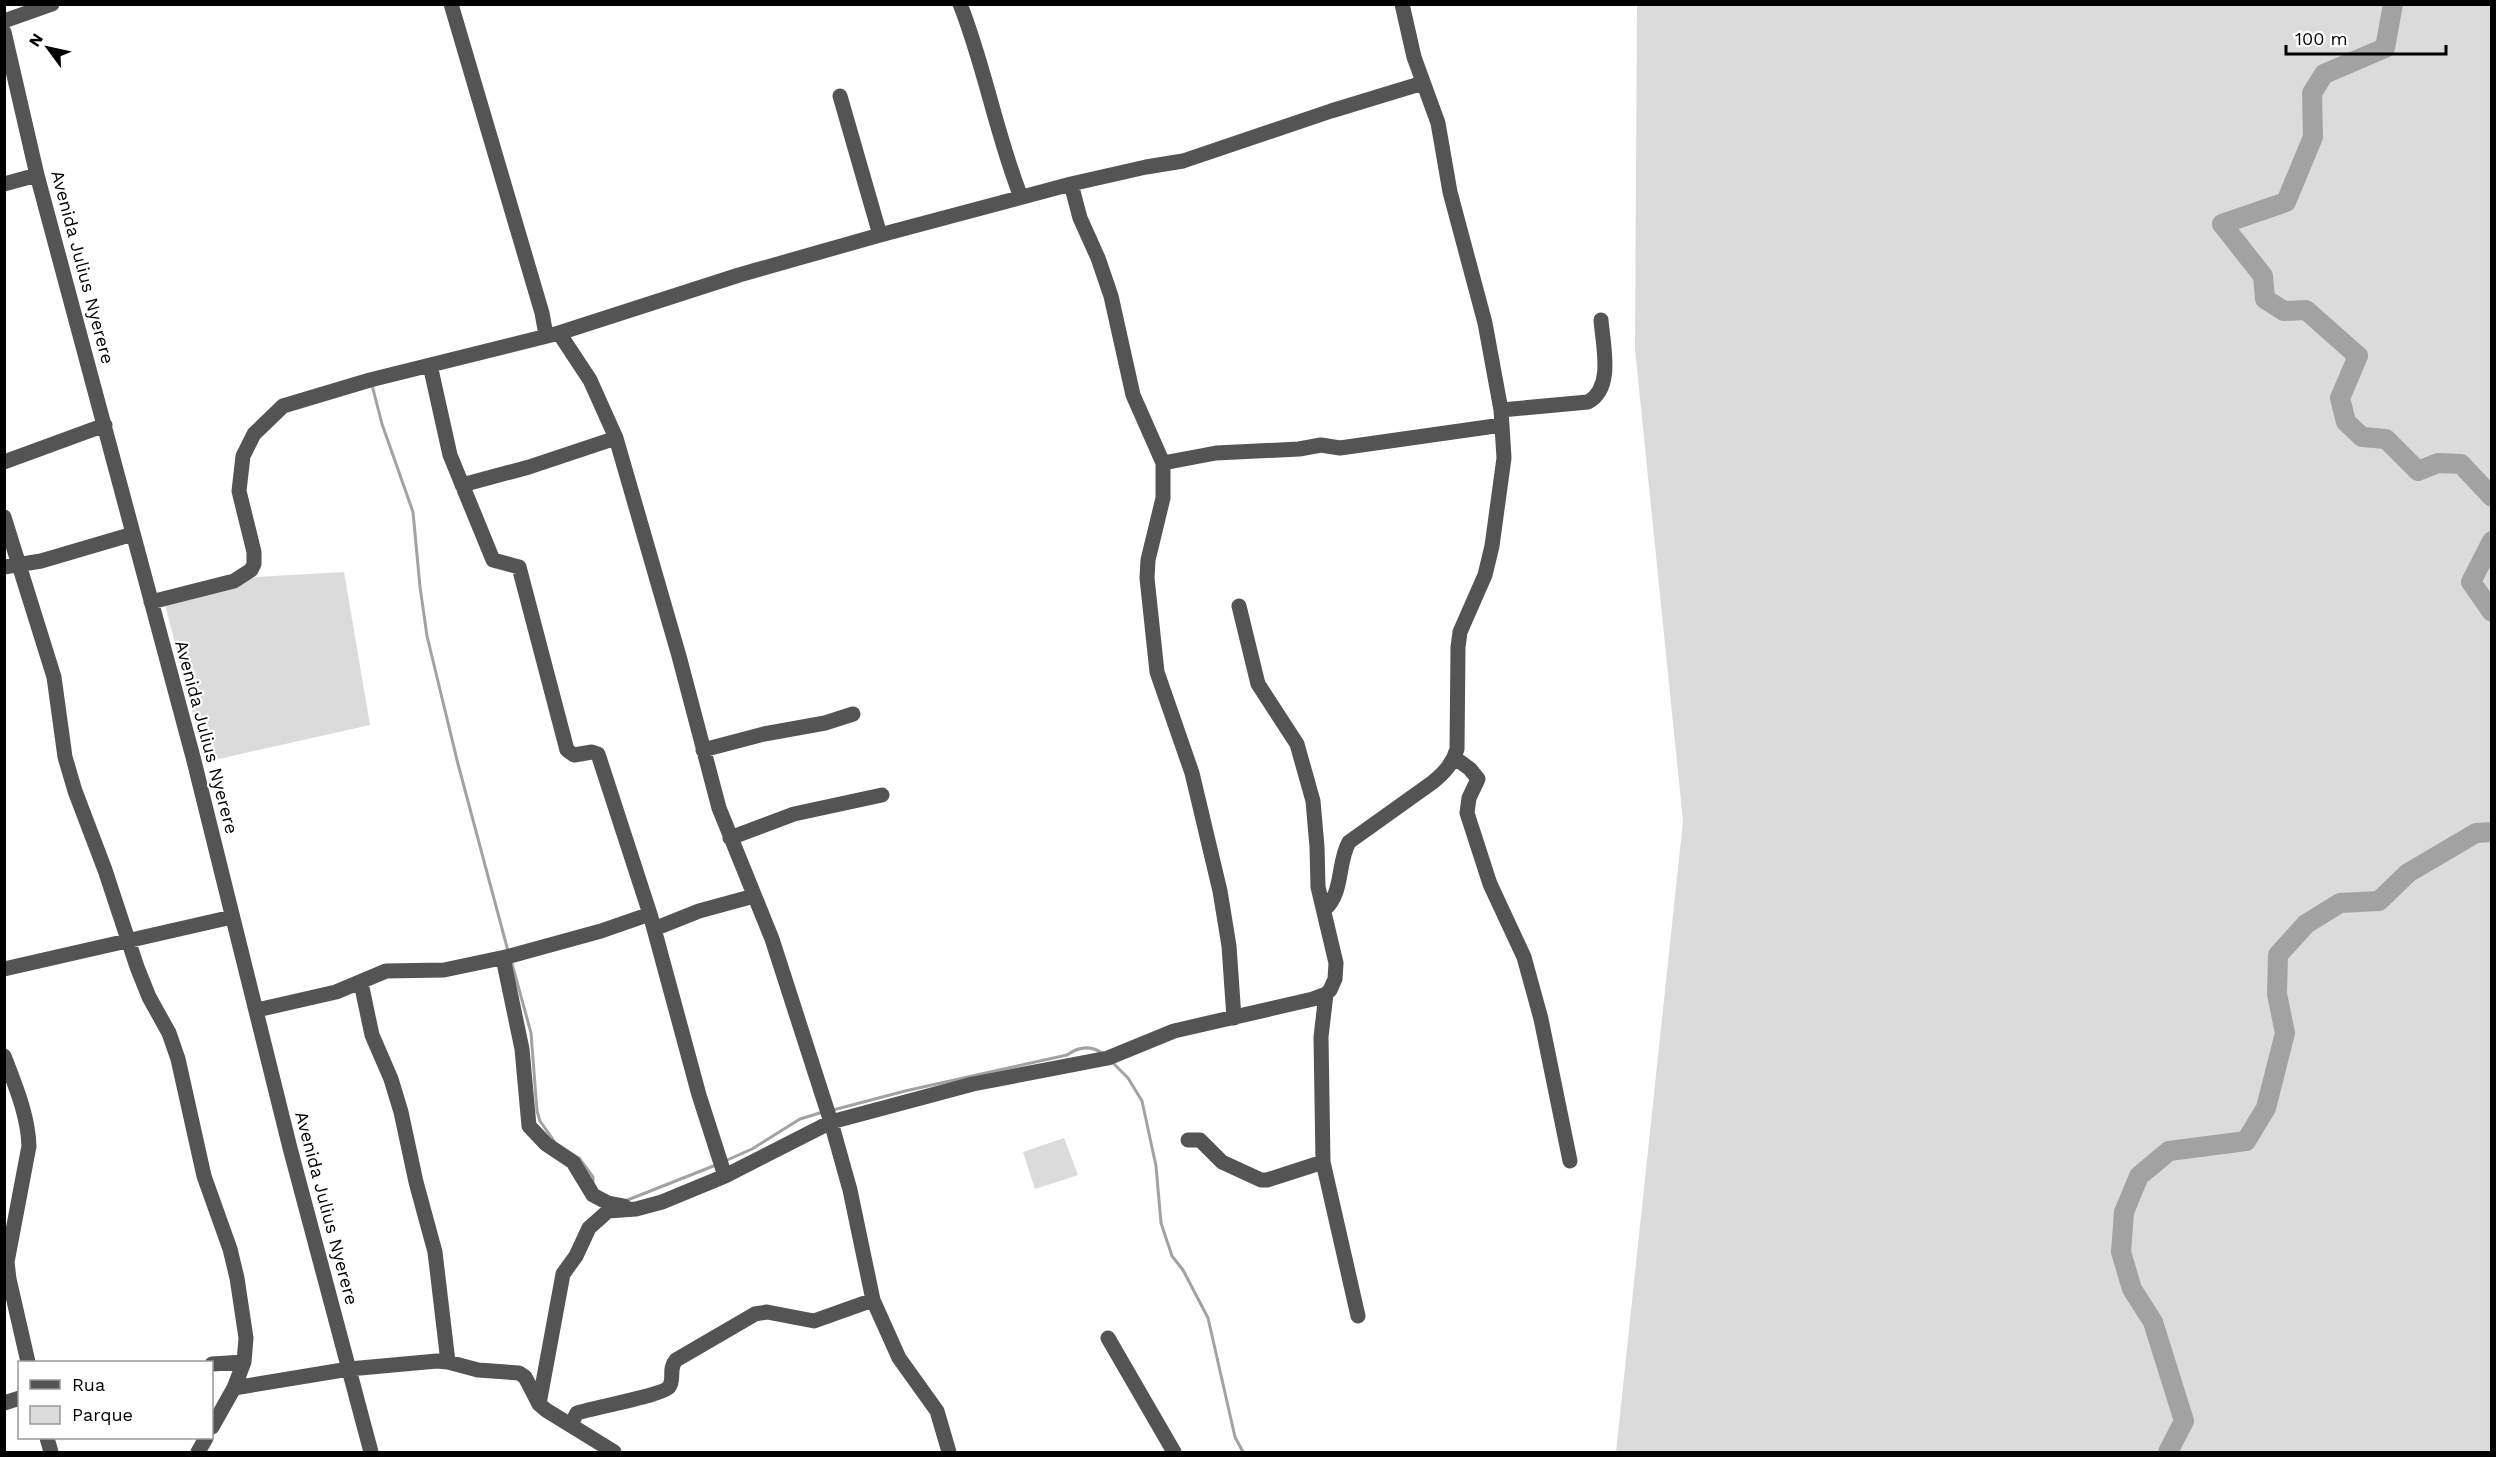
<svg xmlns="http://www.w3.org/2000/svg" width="2496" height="1457" font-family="'Work Sans',sans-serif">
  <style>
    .green { fill: #dbdbdb }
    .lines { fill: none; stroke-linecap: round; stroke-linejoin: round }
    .stream { stroke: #a2a2a2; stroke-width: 3 }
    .river { stroke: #a2a2a2; stroke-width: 20 }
    .minor { stroke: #545454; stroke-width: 15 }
    .labels { text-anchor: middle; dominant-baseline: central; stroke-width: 4.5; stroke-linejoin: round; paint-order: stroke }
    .street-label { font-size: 18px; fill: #000; stroke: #fff }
  </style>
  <rect width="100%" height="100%" fill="#fff"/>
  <path class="green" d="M 1637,5 L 2491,5 L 2491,1452 L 1616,1452 L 1683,821 L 1635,349 Z
    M 344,572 L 370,725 L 205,762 L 165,604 L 256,577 Z
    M 1064,1138 L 1078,1175 L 1035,1189 L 1023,1152 Z"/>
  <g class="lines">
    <path class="stream" d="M 372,385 L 382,424 L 413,512 L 420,587 L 427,636 L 458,764 L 508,951
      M 511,960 L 531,1033 L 537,1111 L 540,1121 L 554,1141
      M 1111,1061 L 1128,1078 L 1142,1101 L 1156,1166 L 1161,1223 L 1172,1256 L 1183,1270 L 1208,1318 L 1235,1437 L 1243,1452
      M 833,1110 L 905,1091 L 1067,1055 C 1078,1047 1090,1045 1102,1053
      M 579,1158 L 593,1177 L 593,1183
      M 725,1161 L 752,1149 L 800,1119 L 823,1112
      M 625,1201 L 716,1165"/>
    <path class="river" d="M 2393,4 L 2385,48 L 2324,74 L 2312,93 L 2313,137 L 2286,202 L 2222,224 L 2263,276 L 2265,299 L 2284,311 L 2306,310 L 2358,356 L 2340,398 L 2346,422 L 2362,437 L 2386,439 L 2418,471 L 2438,463 L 2461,464 L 2492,497
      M 2492,541 L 2471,582 L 2492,612
      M 2168,1452 L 2184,1421 L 2153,1322 L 2132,1289 L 2121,1252 L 2124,1212 L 2139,1176 L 2169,1151 L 2246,1141 L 2266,1108 L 2285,1033 L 2277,994 L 2278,955 L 2306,924 L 2340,903 L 2379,901 L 2408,873 L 2476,833 L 2492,832"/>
    <path class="minor" d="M 451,4 L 542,313 L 546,335
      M 960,4 C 985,67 996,134 1021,197
      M 4,21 L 52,4
      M 4,32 L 37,175 L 193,757 L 290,1148 L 371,1452
      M 840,96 L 880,235
      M 4,184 L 37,175
      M 1071,184 L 1080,218 L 1098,258 L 1111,296 L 1133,395 L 1163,463 L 1163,498 L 1148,560 L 1147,578 L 1157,672 L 1192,773 L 1220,891 L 1229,946 L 1234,1018
      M 559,333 L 739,275 L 880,235 L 1071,184 L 1146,167 L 1183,161 L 1331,111 L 1423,83
      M 430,365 L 450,455 L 493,560 L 519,567 L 567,750 L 574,755 L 592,752 L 598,754 L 650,914 L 699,1095 L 725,1176
      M 1501,410 L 1588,402 C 1614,388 1603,346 1601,320
      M 4,462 L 105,425
      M 1163,463 L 1216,453 L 1299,449 L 1321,445 L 1340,448 L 1502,425
      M 462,485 L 529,467 L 616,438
      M 4,517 L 54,677 L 65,757 L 75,791 L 105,870 L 137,967 L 149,997 L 169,1033 L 178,1059 L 204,1176 L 230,1249 L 237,1278 L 246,1338 L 244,1362 L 234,1388 L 212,1427
      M 4,567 L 41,561 L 133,534
      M 151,602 L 234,581 L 251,570 L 254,564 L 254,552 L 239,491 L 243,456 L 254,434 L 283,406 L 370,380 L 559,333 L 590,380 L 616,438 L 679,656 L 719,808 L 772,939 L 831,1122 L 850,1190 L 873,1300 L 899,1358 L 937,1411 L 949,1452
      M 703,750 L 764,734 L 825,723 L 853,714
      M 1455,758 L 1470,769 L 1478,779 L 1469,798 L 1467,813 L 1490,884 L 1524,957 L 1541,1019 L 1570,1161
      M 730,838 L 794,814 L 882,795
      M 1324,910 C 1344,893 1337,863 1349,842 L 1433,782 C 1445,772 1453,763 1457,749 L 1458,647 L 1460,632 L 1485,575 L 1492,546 L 1504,458 L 1501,410 L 1485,323 L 1450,192 L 1438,123 L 1414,57 L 1402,4
      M 654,929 L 699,911 L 754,896
      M 503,958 L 522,1049 L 529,1126 L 546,1144 L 573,1162 L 593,1195 L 608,1203 L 624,1206
      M 4,969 L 232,917
      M 361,983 L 372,1035 L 391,1079 L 401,1112 L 416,1182 L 435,1252 L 448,1362
      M 1326,994 L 1321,1037 L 1323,1162 L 1358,1316
      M 257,1010 L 336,992 L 386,971 L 444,970 L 510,956 L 601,931 L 650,914
      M 4,1056 C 15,1085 28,1115 29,1146 L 7,1262 L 9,1279 L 28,1362
      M 1188,1140 L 1200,1140 L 1222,1162 L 1261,1180 L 1267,1180 L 1323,1162
      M 1108,1338 L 1174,1452
      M 212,1364 L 244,1362
      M 234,1388 L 349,1369 L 437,1361 L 448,1362 L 478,1370 L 519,1373 L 525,1377 L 539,1404 L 546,1410 L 614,1452
      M 4,1403 L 20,1398
      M 539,1404 L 563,1274 L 576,1256 L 589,1228 L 608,1211 L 636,1209 L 662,1202 L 725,1176 L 831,1122 L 973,1084 L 1108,1058 L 1174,1031 L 1313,999 L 1326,994 L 1330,990 L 1335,979 L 1336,963 L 1318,887 L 1317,847 L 1313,801 L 1297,744 L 1258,684 L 1239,606
      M 571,1424 L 577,1413 C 592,1408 663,1395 669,1387 C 675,1379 668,1369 676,1360 L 755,1314 L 767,1312 L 814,1321 L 873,1300
      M 47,1438 L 51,1452
      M 198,1452 L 206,1438"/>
  </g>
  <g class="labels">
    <g class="street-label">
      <text transform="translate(83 267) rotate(75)">Avenida Julius Nyerere</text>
      <text transform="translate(207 737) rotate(75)">Avenida Julius Nyerere</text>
      <text transform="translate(327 1208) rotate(75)">Avenida Julius Nyerere</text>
    </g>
  </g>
  <rect width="2496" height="1457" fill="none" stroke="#000000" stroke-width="12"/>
  <rect x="18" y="1361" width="195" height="78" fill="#ffffff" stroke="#999999" stroke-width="1.5"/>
  <rect x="30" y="1380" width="30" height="9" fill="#545454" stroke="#999999" stroke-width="1.5"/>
  <text x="72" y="1391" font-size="18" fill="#000000">Rua</text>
  <rect x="30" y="1406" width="30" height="18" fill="#dbdbdb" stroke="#999999" stroke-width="1.5"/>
  <text x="72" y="1421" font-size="18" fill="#000000">Parque</text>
  <g transform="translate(48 48) rotate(303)" stroke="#ffffff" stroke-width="4.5" paint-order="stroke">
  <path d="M0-4.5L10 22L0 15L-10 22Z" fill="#000000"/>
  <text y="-9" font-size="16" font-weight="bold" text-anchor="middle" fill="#000000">N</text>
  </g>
  <path d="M2286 45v9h160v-9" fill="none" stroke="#000000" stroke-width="3"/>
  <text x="2295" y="45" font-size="18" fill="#000000" stroke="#ffffff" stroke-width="4.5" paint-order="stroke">100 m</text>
</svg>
